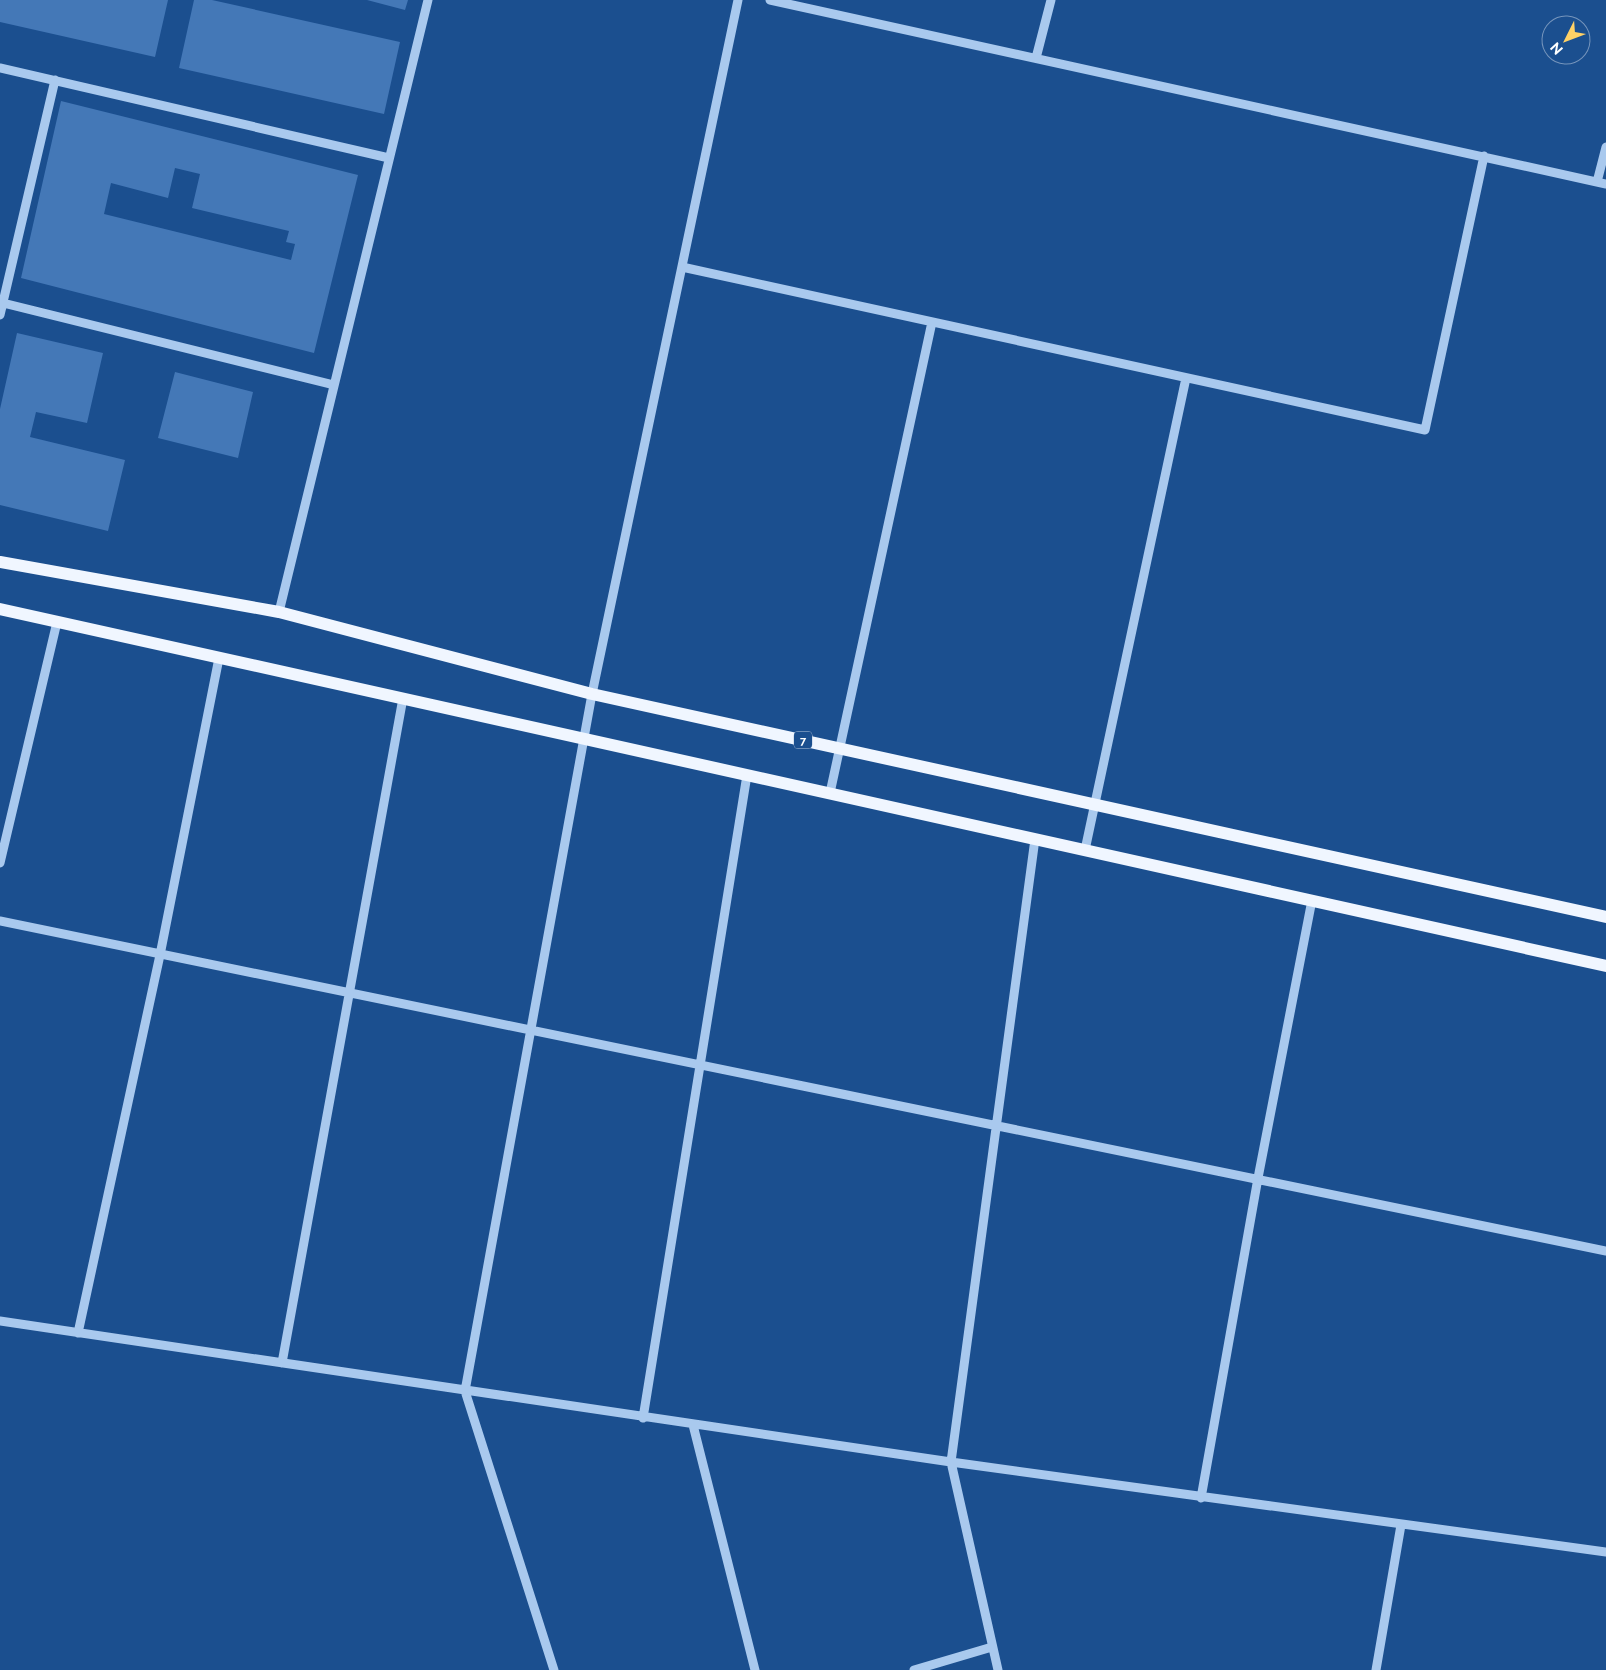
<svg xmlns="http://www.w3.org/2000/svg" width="1606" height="1670" font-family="Raleway,sans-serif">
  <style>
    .building { fill: #4478b7; fill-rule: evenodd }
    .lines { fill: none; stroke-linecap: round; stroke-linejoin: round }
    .minor { stroke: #a9c9ee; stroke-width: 9 }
    .major { stroke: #f0f6ff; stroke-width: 12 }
    .labels { text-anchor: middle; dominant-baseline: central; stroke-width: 4; stroke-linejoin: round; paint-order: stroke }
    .shield { fill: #1b4f8f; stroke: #bbcadd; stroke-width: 1 }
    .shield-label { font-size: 11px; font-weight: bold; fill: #fff }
  </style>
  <rect width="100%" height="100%" fill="#1b4f8f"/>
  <path class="building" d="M 0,0 L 168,0 L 155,57 L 0,22 Z
    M 194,0 L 212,0 L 400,42 L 384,114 L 179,68 Z
    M 367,0 L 408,0 L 405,10 Z
    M 61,101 L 358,175 L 314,353 L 21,278 ZM 175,168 L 200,174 L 192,208 L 289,231 L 286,242 L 295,244 L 291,260 L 104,214 L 111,183 L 168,198 Z
    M 17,333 L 103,353 L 87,423 L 36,412 L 30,437 L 125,460 L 108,531 L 0,505 L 0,409 Z
    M 175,372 L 253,392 L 238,458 L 158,438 Z"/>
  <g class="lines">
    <path class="minor" d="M 770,0 L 1606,184
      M 1036,58 L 1051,0
      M 0,68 L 389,158
      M 1597,182 L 1606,147
      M 682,267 L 1425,430 L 1484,156
      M 3,303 L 334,385
      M 0,315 L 55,80
      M 279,612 L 428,0
      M 830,793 L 932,322
      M 1085,850 L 1186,378
      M 0,863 L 57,622
      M 0,921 C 535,1033 1071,1139 1606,1251
      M 0,1321 L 951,1462 L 1606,1552
      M 78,1333 L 160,955 L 219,658
      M 282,1363 L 403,698
      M 643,1418 L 747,775
      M 693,1425 L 755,1670
      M 1201,1498 L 1258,1178 L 1312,900
      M 554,1670 L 465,1391 L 592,694 L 738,0
      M 914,1670 L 992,1647
      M 998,1670 L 951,1462 L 1035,839
      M 1376,1670 L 1401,1525"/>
    <path class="major" d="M 0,562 L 279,612 L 592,694 L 1606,917
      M 0,609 L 1606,966"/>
  </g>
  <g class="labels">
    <rect class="shield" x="794" y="731.5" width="18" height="17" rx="4"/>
    <g class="shield-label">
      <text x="803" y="740">7</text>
    </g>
  </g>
  <g transform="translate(1566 40) rotate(228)"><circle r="24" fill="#1b4f8f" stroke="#7695bc"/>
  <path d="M0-4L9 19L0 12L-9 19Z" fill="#ffd166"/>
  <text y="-8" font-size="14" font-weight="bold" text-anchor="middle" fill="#ffffff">N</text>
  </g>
</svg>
